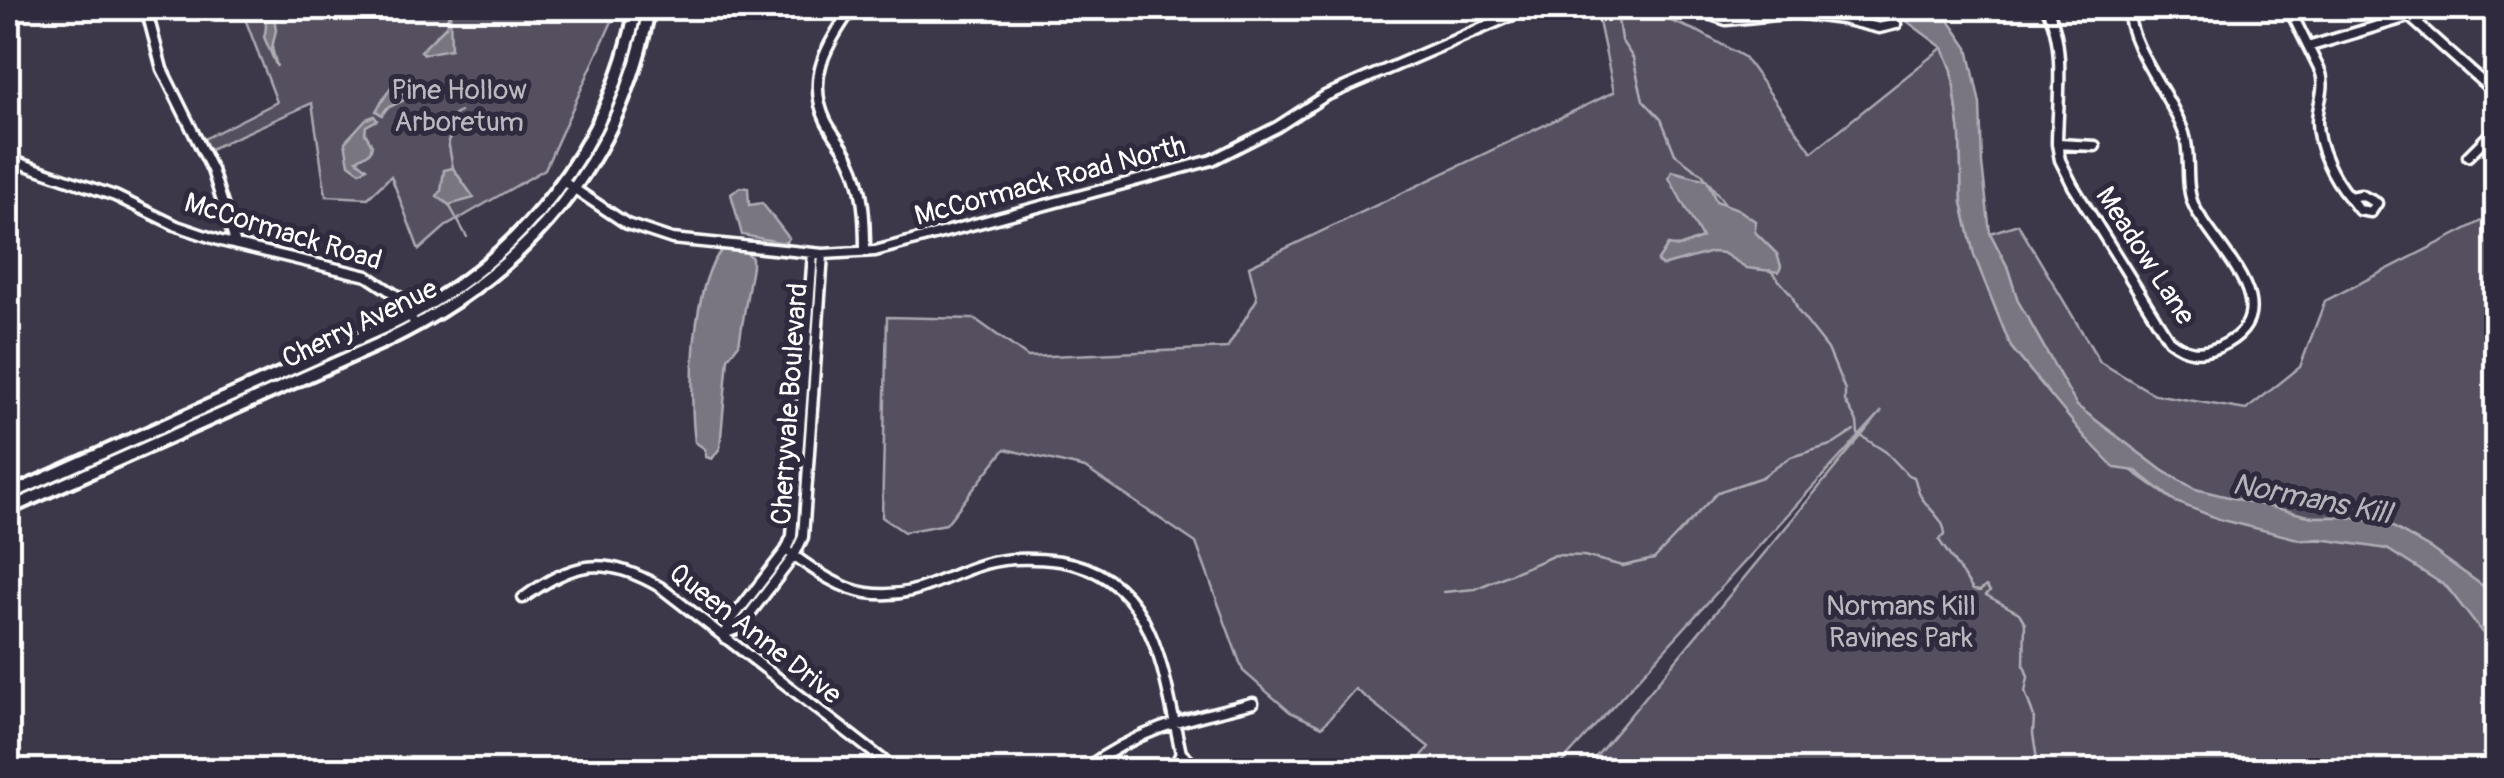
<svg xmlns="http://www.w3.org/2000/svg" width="2504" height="778" font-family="Pangolin,sans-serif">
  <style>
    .green { fill: #555060; stroke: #aaa8b0; stroke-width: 2.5 }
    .water { fill: #797682; stroke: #afadb4; stroke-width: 2.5 }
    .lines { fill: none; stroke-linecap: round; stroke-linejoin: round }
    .stream { stroke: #afadb4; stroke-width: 2.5 }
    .minor-casing { stroke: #fff; stroke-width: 15 }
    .major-casing { stroke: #fff; stroke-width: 18 }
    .minor { stroke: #2f2a3d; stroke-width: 8 }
    .major { stroke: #2f2a3d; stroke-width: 10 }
    .labels { text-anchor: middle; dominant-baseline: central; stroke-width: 10; stroke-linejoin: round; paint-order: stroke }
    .park-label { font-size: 28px; fill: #bbb9bf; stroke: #2f2a3d }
    .street-label { font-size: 28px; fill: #fff; stroke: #2f2a3d }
    .water-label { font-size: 30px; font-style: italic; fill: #b5b4ba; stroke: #2f2a3d }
  </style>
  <rect width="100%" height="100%" fill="#3c3749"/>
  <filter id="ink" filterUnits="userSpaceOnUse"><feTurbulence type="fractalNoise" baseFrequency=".01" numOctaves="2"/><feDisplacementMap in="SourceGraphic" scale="20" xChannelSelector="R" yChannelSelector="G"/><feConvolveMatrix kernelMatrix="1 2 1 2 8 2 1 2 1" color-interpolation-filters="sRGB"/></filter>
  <g filter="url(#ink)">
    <path class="green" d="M 241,8 L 618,8 L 545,169 L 445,227 L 419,250 L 391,176 L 368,198 L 326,196 L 312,103 L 208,150 L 204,139 L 277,102 Z
      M 1641,9 L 1699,32 L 1744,57 L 1812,152 L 1943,47 L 1952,70 L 1960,134 L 1962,202 L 1974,255 L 2011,347 L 2086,438 L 2176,502 L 2302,540 C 2328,539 2361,541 2386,549 C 2429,562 2485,618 2496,662 C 2502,685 2496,744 2496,770 L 1585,770 L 1882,411 L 1555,770 L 1411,770 L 1429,747 L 1355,689 L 1322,727 L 1290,712 L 1243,671 L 1196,543 L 1085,468 L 1005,449 L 946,524 L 904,532 L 882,517 L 887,317 L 975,319 L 1028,357 L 1227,348 L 1257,299 L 1249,266 L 1614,92 L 1598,17 Z
      M 2496,214 L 2496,612 L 2483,586 L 2431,549 L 2384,522 L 2346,517 L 2313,517 L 2277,511 L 2195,489 L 2163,471 L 2077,406 L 2018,301 L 2007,266 L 1990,233 L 2018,224 L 2100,362 L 2154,394 L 2246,410 L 2300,367 L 2325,301 Z"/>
    <path class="water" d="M 450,8 L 451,49 L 424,54 L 421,51 L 446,26 Z
      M 1889,8 L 1931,8 L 1948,19 L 1968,48 L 1980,104 L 1982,164 L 1990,233 L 2007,266 L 2018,301 L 2077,406 L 2163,471 L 2195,489 L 2313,517 L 2346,517 L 2384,522 L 2431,549 L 2483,586 L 2496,612 L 2496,664 L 2484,635 L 2447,587 L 2387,549 L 2321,539 L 2302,540 L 2219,519 L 2176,502 L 2136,471 L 2115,468 L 2086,438 L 2011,347 L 1974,255 L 1962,202 L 1960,134 L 1952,70 L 1943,48 Z
      M 263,10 L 274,16 L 276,30 L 272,48 L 277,67 L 264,37 C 267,27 267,21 261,12 Z
      M 397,84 L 397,93 L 411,93 L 411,97 L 387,108 L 382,115 L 376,111 L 391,87 Z
      M 374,116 L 377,120 L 366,126 L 365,133 L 372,145 L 370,152 L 357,160 L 367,168 L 360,172 L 349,164 L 345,142 L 366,119 Z
      M 453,168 L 474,198 L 449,205 L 437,196 L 441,191 L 444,170 Z
      M 1672,171 L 1707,180 L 1716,201 L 1738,209 L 1755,221 L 1755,232 L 1777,254 L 1781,266 L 1779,272 L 1747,268 L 1723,253 L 1712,252 L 1662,266 L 1657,262 L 1668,245 L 1679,247 L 1702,238 L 1669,178 Z
      M 740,187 L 748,188 L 749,205 L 762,203 L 789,238 L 785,243 L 742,235 L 731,194 Z
      M 723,249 L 744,251 L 752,258 L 752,266 L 739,344 L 728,358 L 720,448 L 712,459 L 706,457 L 705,449 L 695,442 C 689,396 691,281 723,249 Z"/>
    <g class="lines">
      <path class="stream" d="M 1609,8 L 1618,19 L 1621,40 L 1633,58 L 1643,100 L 1661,119 L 1675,154 L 1702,174 L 1726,205
        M 453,168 L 448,141 L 454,131 L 454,115 L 460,112
        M 449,205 L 467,237
        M 1770,270 L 1792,295 L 1798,311 L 1828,349 L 1845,390 L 1845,401 L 1857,422 L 1858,434 L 1886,452 L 1908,475 L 1914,477 C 1916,482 1917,488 1919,493 C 1925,507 1944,517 1945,534 L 1939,540 L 1973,590 L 1980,591 L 1986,586 L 1990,591 L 1986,595 L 2019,613 L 2025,623 L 2024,665 L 2028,677 L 2025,692 L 2034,717 L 2033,734 L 2037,759 L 2045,770
        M 1444,592 L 1475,589 L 1555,555 L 1584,556 L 1623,566 L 1654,559 L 1718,492 L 1762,477 L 1791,457 L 1834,444 L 1854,431
        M 1830,770 L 1854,762 L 1880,770 C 1895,761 1911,761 1925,770"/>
      <defs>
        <path id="minor" d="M 146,8 L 162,69 L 212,170 L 236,245
          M 852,8 C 828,44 805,77 826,121 C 833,135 844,146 850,160 C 864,188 865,220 865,251
          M 1690,8 L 1726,20 L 1795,13 L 1842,19 L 1879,28 L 1896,24
          M 2046,8 C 2067,41 2057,105 2057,144 L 2060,160 L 2073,186 L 2169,340 C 2186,353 2199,355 2219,347 C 2293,313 2217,250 2195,208 C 2183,185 2192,157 2184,133 C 2170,93 2130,50 2128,8
          M 2289,8 L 2321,73 C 2326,90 2317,105 2317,122 C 2317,146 2333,179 2349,197
          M 2411,18 L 2496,94
          M 2311,46 L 2438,8
          M 2057,144 L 2095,146
          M 2468,156 L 2496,128
          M 8,159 L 115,196 L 177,226 L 221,241 L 367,276 L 399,297 L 416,326
          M 564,182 L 627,224 L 672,239 L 823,254 L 875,251 L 1212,160 L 1277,127 L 1325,96 L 1529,8
          M 2361,195 L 2377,203 L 2371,212 L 2359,210 L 2349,197 Z
          M 786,550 C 810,567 838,589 867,593 C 916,600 940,577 984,564 C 1007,557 1036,558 1060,561 C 1157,576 1163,675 1181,753
          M 523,598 C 573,562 604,554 660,587 L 896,770
          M 729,632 L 739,628 L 794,556 L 803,537 L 823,254
          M 724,638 L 730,622 L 786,550 L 792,536 L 813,253
          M 1083,770 C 1141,728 1185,719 1253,703
          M 1173,770 L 1181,753 L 1199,770"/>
        <path id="major" d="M 8,495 L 396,322 C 522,260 610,146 636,8
          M 8,509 L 386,341 C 525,274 622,162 649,8"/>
      </defs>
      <use href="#minor" class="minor-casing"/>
      <use href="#major" class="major-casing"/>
      <use href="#minor" class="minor"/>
      <use href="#major" class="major"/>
    </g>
  </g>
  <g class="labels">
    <g class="park-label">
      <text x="459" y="90">Pine Hollow<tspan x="459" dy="32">Arboretum</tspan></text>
      <text x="1901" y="606">Normans Kill<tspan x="1901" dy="32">Ravines Park</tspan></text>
    </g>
    <g class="street-label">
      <text transform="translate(1050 181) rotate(-15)">McCormack Road North</text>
      <text transform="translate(283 232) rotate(17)">McCormack Road</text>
      <text transform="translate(2145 256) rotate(57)">Meadow Lane</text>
      <text transform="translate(360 324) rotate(-26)">Cherry Avenue</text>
      <text transform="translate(790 404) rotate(-86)">Cherryvale Boulevard</text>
      <text transform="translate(755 634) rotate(38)">Queen Anne Drive</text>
    </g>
    <g class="water-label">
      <text transform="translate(2312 499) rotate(11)">Normans Kill</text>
    </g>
  </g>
  <rect width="2504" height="778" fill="none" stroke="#2f2a3d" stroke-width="40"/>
  <rect x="20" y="20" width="2464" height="738" fill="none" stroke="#fff" stroke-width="4" filter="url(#ink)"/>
</svg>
